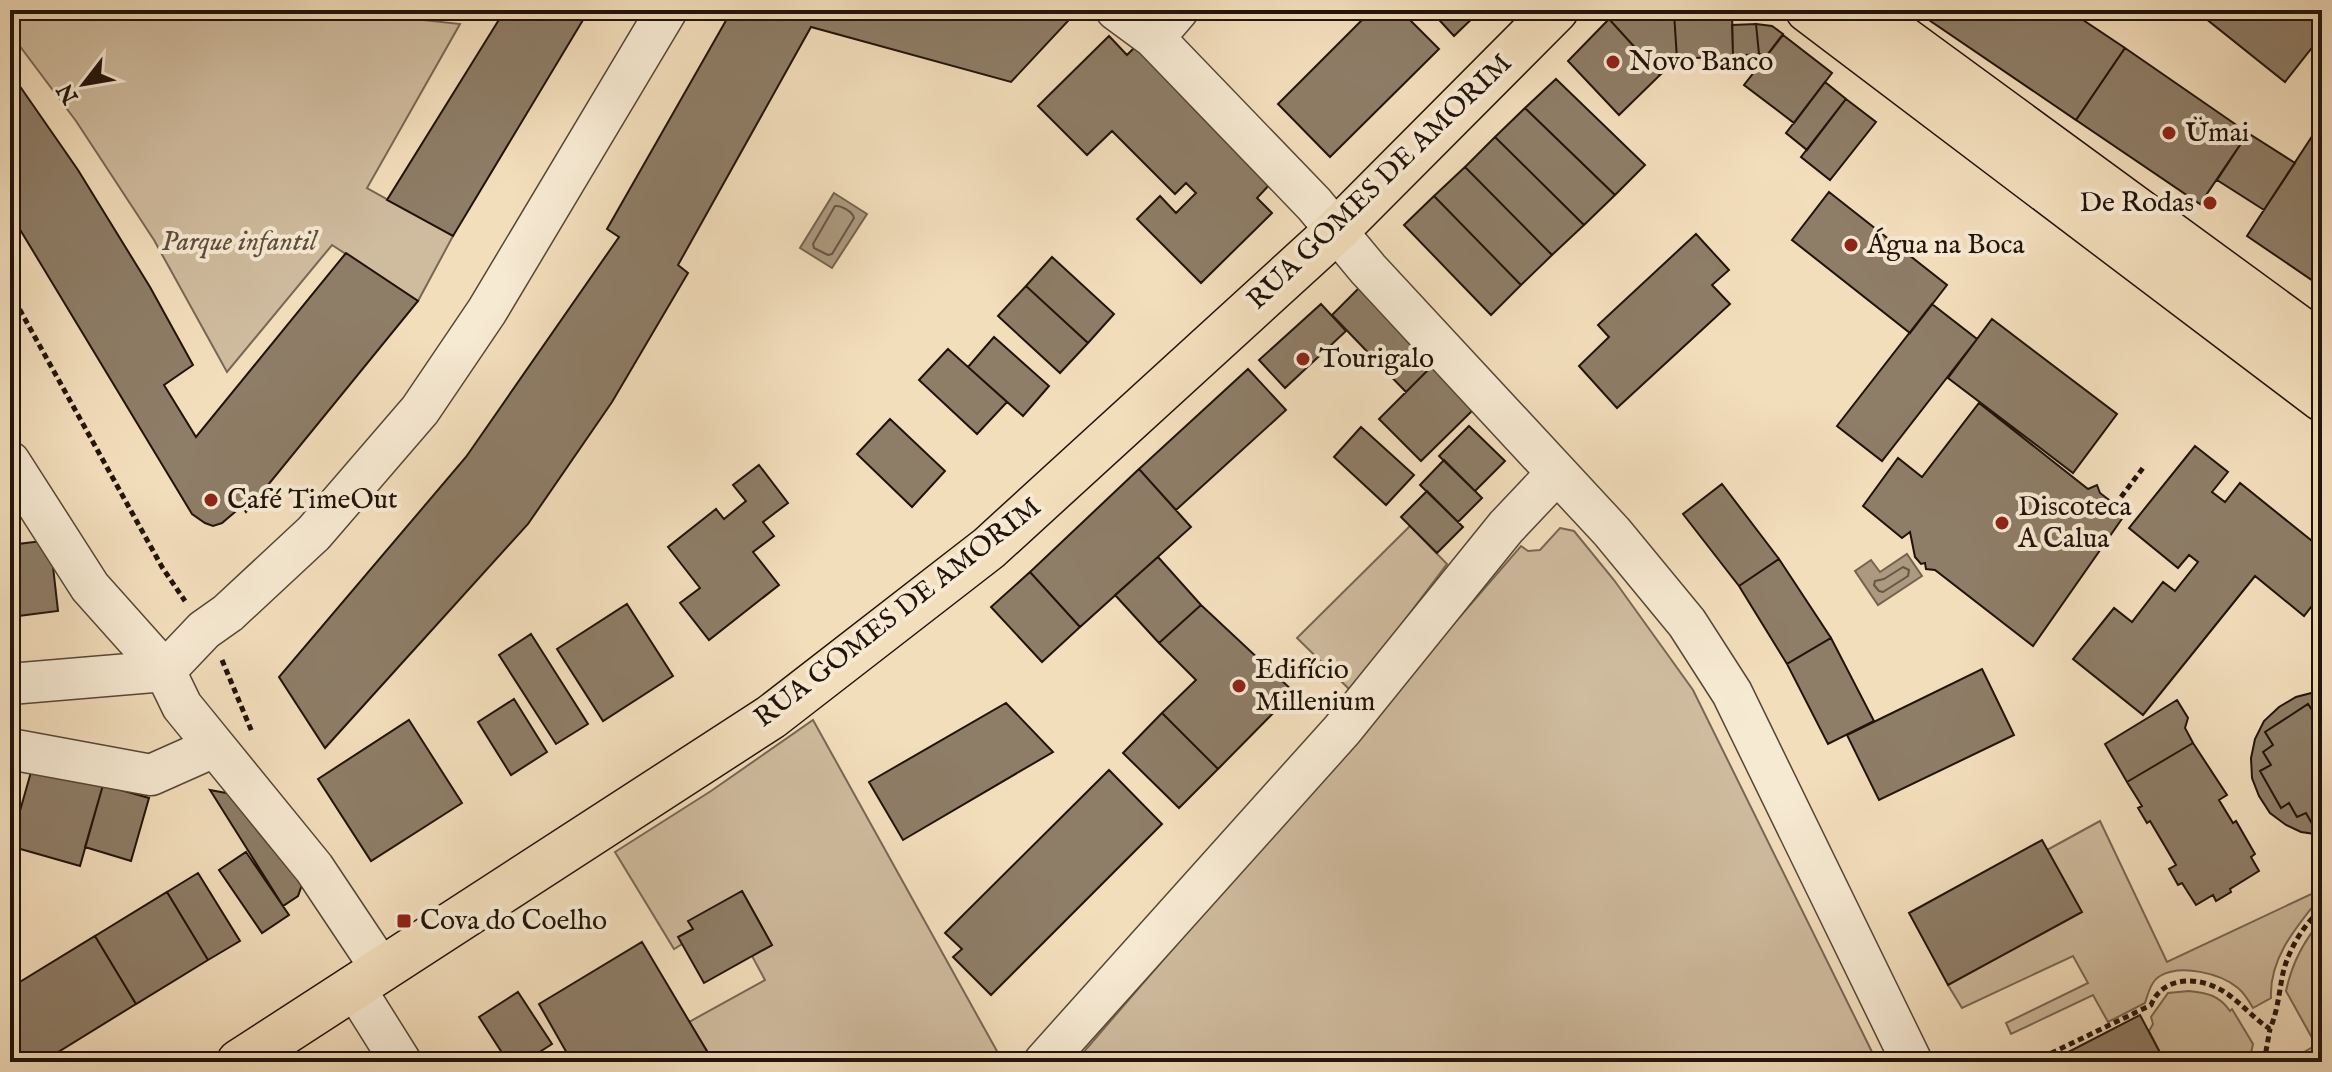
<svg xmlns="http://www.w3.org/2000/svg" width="2332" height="1072" font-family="'IM FELL English',serif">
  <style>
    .green { fill: #cfbb9e; stroke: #786754; stroke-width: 2 }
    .water { fill: #ac997f; stroke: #746350; stroke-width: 2 }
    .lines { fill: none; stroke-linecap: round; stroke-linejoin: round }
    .shore { stroke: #665644; stroke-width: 2 }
    .building { fill: #8e7d67; stroke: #21130a; stroke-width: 2 }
    .minor-casing { stroke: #564636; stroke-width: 43 }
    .major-casing { stroke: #21130a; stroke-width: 47 }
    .path { stroke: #21130a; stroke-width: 5; stroke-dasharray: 6 4; stroke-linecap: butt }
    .minor { stroke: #f7ead3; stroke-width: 40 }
    .major { stroke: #f3debc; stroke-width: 44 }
    .poi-dot { fill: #8f2418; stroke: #f7ead3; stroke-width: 3 }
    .labels { text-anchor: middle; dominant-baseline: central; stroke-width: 8; stroke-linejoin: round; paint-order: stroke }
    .poi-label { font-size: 28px; fill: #21130a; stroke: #f7ead3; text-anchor: start }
    .street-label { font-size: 28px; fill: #21130a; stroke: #f7ead3 }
    .park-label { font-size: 28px; font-style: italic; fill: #5e4e3e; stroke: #f7ead3 }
  </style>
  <rect width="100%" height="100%" fill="#f3debc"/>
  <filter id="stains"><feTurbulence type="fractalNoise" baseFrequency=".0025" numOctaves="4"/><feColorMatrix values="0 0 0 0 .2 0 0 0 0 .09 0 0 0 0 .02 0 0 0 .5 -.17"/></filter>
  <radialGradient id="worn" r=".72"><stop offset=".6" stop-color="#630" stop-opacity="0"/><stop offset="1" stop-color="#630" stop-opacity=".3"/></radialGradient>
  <path class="green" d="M 10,10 L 333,10 L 460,24 L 367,188 L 453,236 L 418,301 L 332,245 L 227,372 L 154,240 L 76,121 L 10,33 Z
    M 1410,526 L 1447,564 L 1351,691 L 1297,638 Z
    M 1560,528 L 1574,531 L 1614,580 L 1693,690 L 1877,1062 L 1075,1062 L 1521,546 L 1528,551 L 1540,550 Z
    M 813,720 L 1003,1062 L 714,1062 L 689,1022 L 765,980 L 752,956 L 772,945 L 742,891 L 689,921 L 693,929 L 679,937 L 682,944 L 674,949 L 615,852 L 711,791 Z
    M 2100,821 L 2167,962 L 2322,889 L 2322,895 C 2298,925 2269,957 2271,998 L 2253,1008 C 2249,1001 2244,993 2238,988 C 2220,973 2181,964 2160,976 C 2151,981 2148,994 2145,1003 L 2108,1022 L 2093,995 L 2011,1034 L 2006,1023 L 2088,983 L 2073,956 L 1962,1008 L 1948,985 L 2081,912 L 2047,850 Z
    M 2322,920 L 2322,1062 L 2287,1062 L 2316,1045 L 2286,991 C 2292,963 2303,941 2322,920 Z
    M 2189,991 C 2207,993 2219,995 2230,1011 L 2232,1009 L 2253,1044 L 2249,1062 L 2165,1062 L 2149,1031 L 2153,1024 L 2151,1017 L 2168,993 Z"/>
  <path class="water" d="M 834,193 L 867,214 L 832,268 L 800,248 Z
    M 1907,554 L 1922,576 L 1878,605 L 1855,571 L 1871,560 L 1880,572 Z"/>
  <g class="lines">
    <path class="shore" d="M 835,206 C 841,205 853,212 854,218 L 832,254 L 828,255 L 814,248 L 813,244 Z
      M 1903,567 L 1909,570 L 1908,576 L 1883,592 L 1879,591 L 1874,585 L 1875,581 L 1884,579 Z"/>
  </g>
  <path class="building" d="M 505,10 L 589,10 L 453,236 L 387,200 Z
    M 732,10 L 1039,10 L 1068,21 L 1011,82 L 811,27 L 678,265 L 688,273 L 612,402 L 528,524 L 325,748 L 279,677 L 466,457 L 619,237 L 607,229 Z
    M 1372,10 L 1400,10 L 1439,49 L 1330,157 L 1278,104 Z
    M 1430,10 L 1481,10 L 1454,36 Z
    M 1732,10 L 1733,56 L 1677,59 L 1674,13 Z
    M 1927,10 L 2068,10 L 2125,48 L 2076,120 L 1923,16 Z
    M 2203,10 L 2322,10 L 2322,35 L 2285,82 L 2200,14 Z
    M 1674,13 L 1677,59 L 1660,75 L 1609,19 Z
    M 1609,19 L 1660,75 L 1619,115 L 1568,61 Z
    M 1756,24 L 1772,26 L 1783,34 L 1767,55 L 1759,54 Z
    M 1756,24 L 1759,54 L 1733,56 L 1732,25 Z
    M 1783,35 L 1832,73 L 1794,123 L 1744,85 Z
    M 1109,36 L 1127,55 L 1137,45 L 1272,182 L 1257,198 L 1272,213 L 1201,283 L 1137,219 L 1160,196 L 1176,213 L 1196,193 L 1186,183 L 1175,194 L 1112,131 L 1087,155 L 1038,106 Z
    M 2125,48 L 2248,133 L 2200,204 L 2076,120 Z
    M 10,72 L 78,170 L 150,287 L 193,365 L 164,385 L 196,437 L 346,253 L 418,301 L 246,512 L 242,506 L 222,523 L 213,526 L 205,523 L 192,514 L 10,213 Z
    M 1556,79 L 1645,165 L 1615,195 L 1525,108 Z
    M 1825,82 L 1846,99 L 1807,150 L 1786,133 Z
    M 1846,99 L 1876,122 L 1830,180 L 1801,157 Z
    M 1525,108 L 1615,195 L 1584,225 L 1495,137 Z
    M 2322,121 L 2322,287 L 2247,236 Z
    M 2248,133 L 2295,163 L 2264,210 L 2217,180 Z
    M 1495,137 L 1584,225 L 1552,255 L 1465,167 Z
    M 1465,167 L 1552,255 L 1521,285 L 1434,196 Z
    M 1829,192 L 1947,285 L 1910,333 L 1792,240 Z
    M 1434,196 L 1521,285 L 1491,315 L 1404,225 Z
    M 1696,234 L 1729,270 L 1712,285 L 1730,304 L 1617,408 L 1579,366 L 1609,337 L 1598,325 Z
    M 1052,257 L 1114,314 L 1088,343 L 1026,286 Z
    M 1026,286 L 1088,343 L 1060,373 L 998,316 Z
    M 1359,288 L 1434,364 L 1406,392 L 1332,315 Z
    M 1321,304 L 1346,331 L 1285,388 L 1259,360 Z
    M 1932,304 L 1977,339 L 1882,461 L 1837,426 Z
    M 1992,319 L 2117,414 L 2073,473 L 1948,378 Z
    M 994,337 L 1049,386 L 1023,416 L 968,367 Z
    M 948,349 L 1007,402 L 977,434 L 919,380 Z
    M 1434,364 L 1476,407 L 1421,461 L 1379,419 Z
    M 1248,369 L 1286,410 L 1176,510 L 1139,469 Z
    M 1979,403 L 2088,489 L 2097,485 L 2100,493 L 2126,513 L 2033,646 L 1935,570 L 1926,569 L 1925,563 L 1921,564 L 1915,557 L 1910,532 L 1902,538 L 1863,506 L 1898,458 L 1922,477 Z
    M 890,419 L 945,471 L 912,507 L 857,454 Z
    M 1469,426 L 1505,461 L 1475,491 L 1439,456 Z
    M 1361,427 L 1414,475 L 1386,505 L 1334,457 Z
    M 2195,446 L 2228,472 L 2212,492 L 2225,502 L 2240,483 L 2322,549 L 2322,593 L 2304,616 L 2255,576 L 2143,715 L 2073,659 L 2114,608 L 2132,622 L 2163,582 L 2175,591 L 2198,562 L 2189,555 L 2178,568 L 2129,528 Z
    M 1444,460 L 1482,498 L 1458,522 L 1420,485 Z
    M 759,465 L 788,503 L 763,522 L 774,536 L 753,552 L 779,585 L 709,640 L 680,603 L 700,588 L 668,547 L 716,509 L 724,519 L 746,501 L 733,485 Z
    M 1139,469 L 1191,527 L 1080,627 L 1030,572 Z
    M 1722,484 L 1779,559 L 1739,586 L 1683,514 Z
    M 1427,491 L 1463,527 L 1437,553 L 1401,517 Z
    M 50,540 L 58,611 L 10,617 L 10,545 Z
    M 1158,557 L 1201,605 L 1159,643 L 1115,595 Z
    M 1779,559 L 1831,638 L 1787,664 L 1739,586 Z
    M 1030,572 L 1080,627 L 1042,662 L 991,607 Z
    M 627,604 L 673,676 L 603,721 L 557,649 Z
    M 1201,605 L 1294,692 L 1218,769 L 1162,713 L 1196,680 L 1159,643 Z
    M 531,634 L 588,724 L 556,744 L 499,655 Z
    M 1831,638 L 1874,721 L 1828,744 L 1787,664 Z
    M 1982,669 L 2014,735 L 1879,800 L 1847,735 Z
    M 2315,692 L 2322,692 L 2322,835 L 2301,832 L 2286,825 L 2270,813 L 2259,796 L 2252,778 L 2251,758 L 2255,739 L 2264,721 L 2279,707 L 2296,697 Z
    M 514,699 L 547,752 L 511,775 L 478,722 Z
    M 2177,700 L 2188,718 L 2185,728 L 2193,743 L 2127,782 L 2105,744 Z
    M 1006,703 L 1053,752 L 903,840 L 869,782 Z
    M 2308,704 L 2312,710 L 2322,704 L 2322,822 L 2314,827 L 2306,813 L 2297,817 L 2289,803 L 2281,808 L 2260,771 L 2271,765 L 2263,752 L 2273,745 L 2265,732 Z
    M 1162,713 L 1218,769 L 1179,808 L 1123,753 Z
    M 409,720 L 462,803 L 371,861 L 318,779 Z
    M 2193,743 L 2227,795 L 2219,800 L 2233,823 L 2236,821 L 2255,854 L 2251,857 L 2259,871 L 2230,889 L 2231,892 L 2216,901 L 2213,895 L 2196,905 L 2182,883 L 2178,885 L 2169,869 L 2176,865 L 2150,821 L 2147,823 L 2138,808 L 2142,806 L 2127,782 Z
    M 33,765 L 103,785 L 80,866 L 10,846 Z
    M 1109,770 L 1162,824 L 991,995 L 953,957 L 962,949 L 945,933 Z
    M 103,785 L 149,798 L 131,861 L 85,847 Z
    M 210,790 L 237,795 L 304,879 L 298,896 L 283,906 Z
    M 2042,840 L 2082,912 L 1948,985 L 1909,913 Z
    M 246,852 L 289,915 L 262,933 L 219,870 Z
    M 198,873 L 240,941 L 208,960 L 167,892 Z
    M 742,891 L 772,945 L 704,983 L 678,937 L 693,929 L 688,921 Z
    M 167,892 L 208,960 L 136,1004 L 95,936 Z
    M 95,936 L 136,1004 L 42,1062 L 13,1062 L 10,1057 L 10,988 Z
    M 642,942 L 711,1058 L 704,1062 L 572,1062 L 539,1004 Z
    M 518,992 L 552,1044 L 524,1062 L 508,1062 L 479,1017 Z
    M 2140,1015 L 2165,1062 L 2049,1062 Z"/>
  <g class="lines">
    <defs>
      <path id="minor" d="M 1116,10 L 1154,38 L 1314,204 L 1368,269 L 1612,532 L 1687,623 L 1732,693 L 1912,1062
        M 1154,38 L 1178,10
        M 10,462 L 90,587 L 165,671 L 182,706 L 314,868 L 382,970
        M 10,684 L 165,671 L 204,630 L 228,613 L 314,533 L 420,410 L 487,311 L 667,10
        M 10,749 L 151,775 L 214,747
        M 354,987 L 401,1062
        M 1044,1062 L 1342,730 L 1506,527 L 1557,473"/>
      <path id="major" d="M 1808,10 L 2322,399
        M 1864,10 L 2322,345
        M 239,1062 L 771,717 L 989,548 L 1336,231 L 1556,10"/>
    </defs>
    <use href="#minor" class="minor-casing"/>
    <use href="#major" class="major-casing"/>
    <path class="path" d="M 10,292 L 162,567 L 185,601
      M 2115,505 L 2143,468
      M 222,660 L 252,732
      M 2033,1062 L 2151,1005 C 2161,979 2192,976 2215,987 C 2236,996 2251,1017 2270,1029 C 2278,1010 2279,992 2283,973 C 2289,948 2304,925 2322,908
      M 2264,1062 L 2270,1029"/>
    <use href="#minor" class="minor"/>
    <use href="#major" class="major"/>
  </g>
  <g class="poi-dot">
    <circle cx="1613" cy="62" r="8"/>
    <circle cx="2169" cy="133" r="8"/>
    <circle cx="2210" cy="203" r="8"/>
    <circle cx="1851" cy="245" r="8"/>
    <circle cx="1303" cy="359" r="8"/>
    <circle cx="211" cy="500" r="8"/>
    <circle cx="2002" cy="523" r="8"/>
    <circle cx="1239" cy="686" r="8"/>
    <rect x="396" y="913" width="16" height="16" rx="4"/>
  </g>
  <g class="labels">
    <g class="poi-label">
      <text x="1629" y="62">Novo Banco</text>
      <text x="2185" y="133">Ümai</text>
      <text x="2194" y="203" text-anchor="end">De Rodas</text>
      <text x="1867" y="245">Água na Boca</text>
      <text x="1319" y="359">Tourigalo</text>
      <text x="227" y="500">Café TimeOut</text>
      <text x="2018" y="507">Discoteca<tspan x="2018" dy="32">A Calua</tspan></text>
      <text x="1255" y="670">Edifício<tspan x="1255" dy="32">Millenium</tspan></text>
      <text x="420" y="921">Cova do Coelho</text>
    </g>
    <g class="street-label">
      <text transform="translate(1380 182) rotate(-44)">RUA GOMES DE AMORIM</text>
      <text transform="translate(898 613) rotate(-38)">RUA GOMES DE AMORIM</text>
    </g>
    <g class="park-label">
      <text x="239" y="242">Parque infantil</text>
    </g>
  </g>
  <rect width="2332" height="1072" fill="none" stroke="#f3debc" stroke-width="40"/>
  <rect x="12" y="12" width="2308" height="1048" fill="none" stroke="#21130a" stroke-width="4"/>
  <rect x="20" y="20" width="2292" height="1032" fill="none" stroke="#21130a" stroke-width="2"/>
  <g transform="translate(84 84) rotate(239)" stroke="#f7ead3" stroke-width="6" paint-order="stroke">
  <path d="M0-6L14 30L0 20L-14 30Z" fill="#21130a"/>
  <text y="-12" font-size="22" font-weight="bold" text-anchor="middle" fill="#21130a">N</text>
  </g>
  <rect width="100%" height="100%" filter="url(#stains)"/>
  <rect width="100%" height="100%" fill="url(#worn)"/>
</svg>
